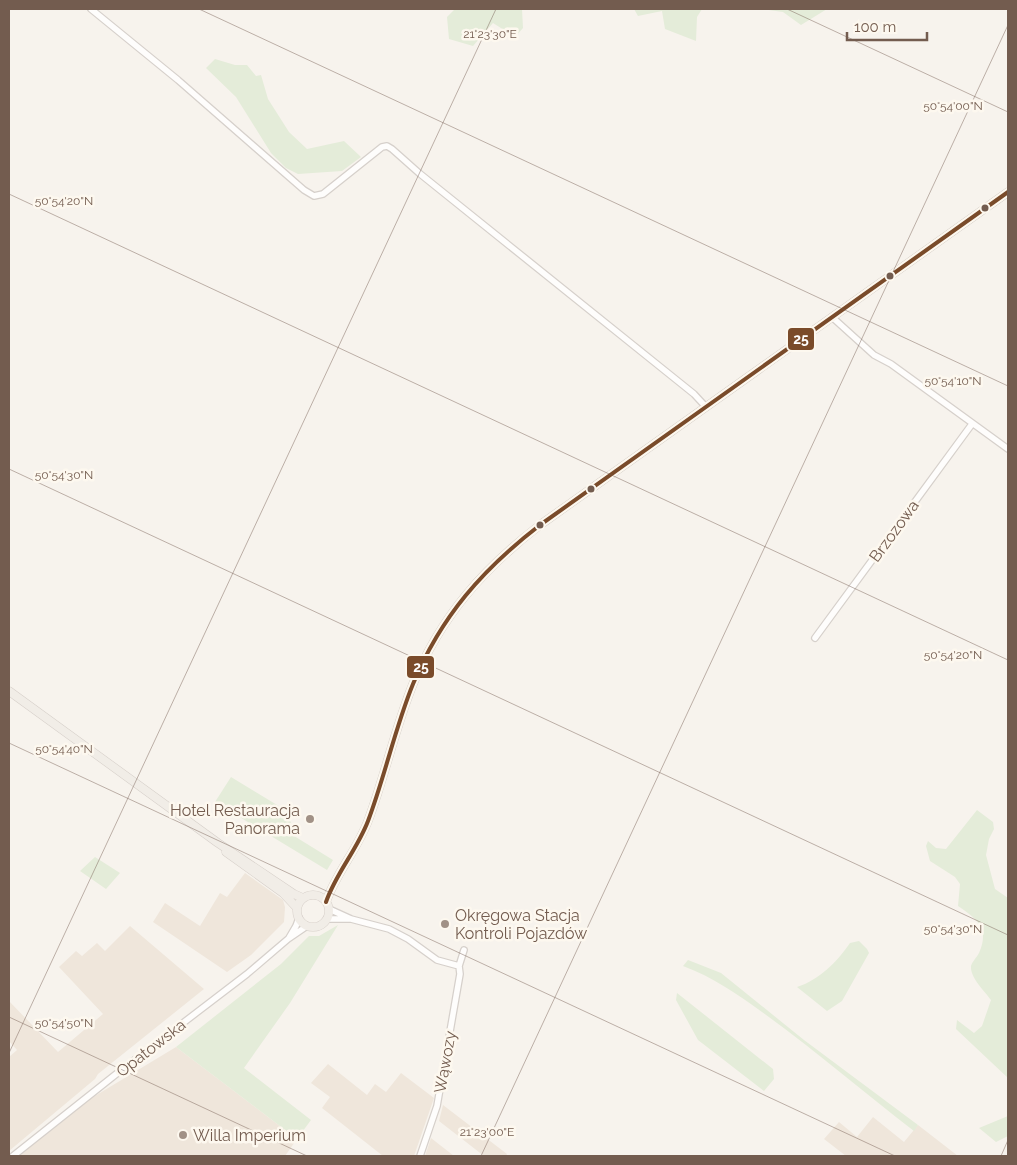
<svg xmlns="http://www.w3.org/2000/svg" width="1017" height="1165" font-family="Raleway,sans-serif">
  <style>
    .residential { fill: #efe6db }
    .green { fill: #e4ecd9 }
    .lines { fill: none; stroke-linecap: round; stroke-linejoin: round }
    .minor-casing { stroke: #d6d0cb; stroke-width: 8 }
    .major-casing { stroke: #d5cec8; stroke-width: 9 }
    .minor { stroke: #fefdfc; stroke-width: 5.5 }
    .major { stroke: #f1ede7; stroke-width: 8 }
    .bus-1-casing { stroke: #fdf8ef; stroke-width: 8 }
    .bus-1 { stroke: #7a4b2a; stroke-width: 4 }
    .ticks { fill: none; stroke: #735c4f; stroke-width: 1; stroke-opacity: 0.45 }
    .bus-dot { fill: #735c4f; stroke: #fdf8ef; stroke-width: 2 }
    .poi-dot { fill: #a19186; stroke: #fdf8ef; stroke-width: 2 }
    .labels { text-anchor: middle; dominant-baseline: central; stroke-width: 5; stroke-linejoin: round; paint-order: stroke }
    .street-label { font-size: 16px; fill: #735c4f; stroke: #fdf8ef }
    .poi-label { font-size: 16px; fill: #735c4f; stroke: #fdf8ef; text-anchor: start }
    .ticks-label { font-size: 12px; text-anchor: middle; fill: #735c4f; stroke: #fdf8ef; stroke-width: 5; stroke-linejoin: round; paint-order: stroke }
    .line-badge { stroke: #fdf8ef; stroke-width: 2 }
    .badge-label { font-size: 14px; text-anchor: middle; font-weight: bold; fill: #fff }
  </style>
  <rect width="100%" height="100%" fill="#f7f3ed"/>
  <path class="residential" d="M 245,873 L 283,900 L 285,907 L 284,922 L 251,955 L 227,972 L 153,922 L 165,903 L 200,926 L 220,893 L 227,897 Z
    M 130,926 L 204,989 L 98,1074 L 95,1079 L 9,1151 L 9,1057 L 17,1050 L 9,1041 L 9,1001 L 58,1052 L 103,1014 L 59,967 L 76,951 L 82,956 L 97,943 L 105,951 Z
    M 176,1047 L 297,1139 L 285,1156 L 14,1156 L 75,1108 Z
    M 328,1064 L 367,1095 L 375,1084 L 386,1092 L 401,1073 L 434,1098 L 414,1156 L 383,1156 L 322,1108 L 330,1097 L 311,1083 Z
    M 443,1105 L 507,1154 L 506,1156 L 484,1156 L 439,1121 Z
    M 873,1117 L 904,1142 L 918,1125 L 958,1156 L 846,1156 L 824,1139 L 839,1122 L 857,1137 Z
    M 431,1138 L 454,1156 L 425,1156 Z"/>
  <path class="green" d="M 455,9 L 522,9 L 523,28 L 515,37 L 493,23 L 473,46 L 449,39 L 447,17 Z
    M 634,9 L 702,9 L 697,17 L 696,41 L 665,29 L 662,11 L 638,16 Z
    M 762,9 L 827,9 L 801,25 L 783,12 Z
    M 215,59 L 235,65 L 247,65 L 256,76 L 261,75 L 268,99 L 289,132 L 307,149 L 344,141 L 361,157 L 342,171 L 298,174 L 286,168 L 271,153 L 236,97 L 206,68 Z
    M 231,777 L 282,808 L 278,814 L 291,822 L 286,831 L 333,860 L 327,870 L 215,802 Z
    M 977,810 L 993,822 L 994,829 L 989,839 L 986,855 L 995,889 L 1008,898 L 1008,1078 L 956,1029 L 957,1020 L 974,1033 L 982,1026 L 991,1000 C 985,991 970,978 971,966 C 972,962 977,957 979,953 C 990,928 977,919 958,906 L 960,884 L 955,877 L 930,861 L 926,846 L 928,841 L 936,848 L 946,849 Z
    M 95,857 L 120,873 L 106,889 L 80,871 Z
    M 338,925 L 290,1003 L 244,1068 L 311,1120 L 297,1139 L 176,1047 L 281,964 L 309,936 L 319,936 Z
    M 859,941 L 867,949 L 869,953 L 842,1001 L 827,1011 L 797,987 C 819,980 837,962 850,943 Z
    M 688,960 L 721,973 L 804,1040 L 918,1125 L 914,1131 C 863,1092 815,1050 762,1012 C 737,994 713,977 683,966 Z
    M 677,993 L 773,1069 L 774,1079 L 764,1091 L 698,1040 L 676,1000 Z
    M 1008,1116 L 1008,1136 L 996,1142 L 979,1128 Z"/>
  <g class="lines">
    <defs>
      <path id="minor" d="M 91,9 L 178,80 L 304,190 L 314,196 L 323,194 L 382,147 L 387,146 L 392,149 L 419,173 L 694,394 L 706,407
        M 832,317 L 874,355 L 891,364 L 1008,449
        M 815,638 L 972,424
        M 329,909 L 351,919 L 389,929 L 408,939 L 437,960 L 459,966
        M 327,919 L 349,919
        M 289,938 L 296,926 L 299,918
        M 13,1156 L 115,1075 L 247,974 L 288,939 L 307,926
        M 420,1156 L 437,1106 L 460,974 L 459,966 L 464,950"/>
      <path id="major" d="M 9,691 L 218,843 L 294,894 L 303,898
        M 226,852 L 283,893 L 297,908
        M297 911a16 16 0 1 1 32 0a16 16 0 1 1-32 0Z
        M 326,902 C 336,873 357,850 368,821 C 385,776 395,728 413,684 C 441,616 483,569 540,525 L 1008,192"/>
    </defs>
    <use href="#minor" class="minor-casing"/>
    <use href="#major" class="major-casing"/>
    <use href="#minor" class="minor"/>
    <use href="#major" class="major"/>
    <defs>
      <path id="bus-1" d="M 326,902 C 336,873 357,850 368,821 C 385,776 395,728 413,684 C 441,616 483,569 540,525 L 1008,192"/>
    </defs>
    <use href="#bus-1" class="bus-1-casing"/>
    <use href="#bus-1" class="bus-1"/>
  </g>
  <path class="ticks" d="M 199,9 L 1008,386M 787,9 L 1008,112M 9,194 L 1008,660M 9,469 L 1008,935M 9,743 L 895,1156M 9,1017 L 307,1156M 9,1053 L 496,9M 481,1156 L 1008,25M 1001,1156 L 1008,1140"/>
  <g class="bus-dot">
    <circle cx="985" cy="208" r="4.5"/>
    <circle cx="890" cy="276" r="4.5"/>
    <circle cx="591" cy="489" r="4.5"/>
    <circle cx="540" cy="525" r="4.5"/>
  </g>
  <g class="poi-dot">
    <circle cx="310" cy="819" r="5"/>
    <circle cx="445" cy="924" r="5"/>
    <circle cx="183" cy="1135" r="5"/>
  </g>
  <g class="labels">
    <g class="street-label">
      <text transform="translate(894 531) rotate(-54)">Brzozowa</text>
      <text transform="translate(151 1048) rotate(-38)">Opatowska</text>
      <text transform="translate(445 1062) rotate(-80)">Wąwozy</text>
    </g>
    <g class="poi-label">
      <text x="300" y="810" text-anchor="end">Hotel Restauracja<tspan x="300" dy="18">Panorama</tspan></text>
      <text x="455" y="915">Okręgowa Stacja<tspan x="455" dy="18">Kontroli Pojazdów</tspan></text>
      <text x="193" y="1135">Willa Imperium</text>
    </g>
  </g>
  <g class="ticks-label">
    <text x="490" y="38">21°23'30"E</text>
    <text x="953" y="110">50°54'00"N</text>
    <text x="64" y="205">50°54'20"N</text>
    <text x="953" y="385">50°54'10"N</text>
    <text x="64" y="479">50°54'30"N</text>
    <text x="953" y="659">50°54'20"N</text>
    <text x="64" y="753">50°54'40"N</text>
    <text x="953" y="933">50°54'30"N</text>
    <text x="64" y="1027">50°54'50"N</text>
    <text x="487" y="1136">21°23'00"E</text>
  </g>
  <g class="line-badge">
    <rect x="787" y="327" width="28" height="24" rx="5" fill="#7a4b2a"/>
    <rect x="406" y="655" width="29" height="24" rx="5" fill="#7a4b2a"/>
  </g>
  <g class="badge-label">
    <text x="801" y="344">25</text>
    <text x="421" y="672">25</text>
  </g>
  <rect width="1017" height="1165" fill="none" stroke="#735c4f" stroke-width="20"/>
  <path d="M847 32v8h80v-8" fill="none" stroke="#735c4f" stroke-width="2.5"/>
  <text x="854" y="32" font-size="15" fill="#735c4f" stroke="#fdf8ef" stroke-width="4" paint-order="stroke">100 m</text>
</svg>
